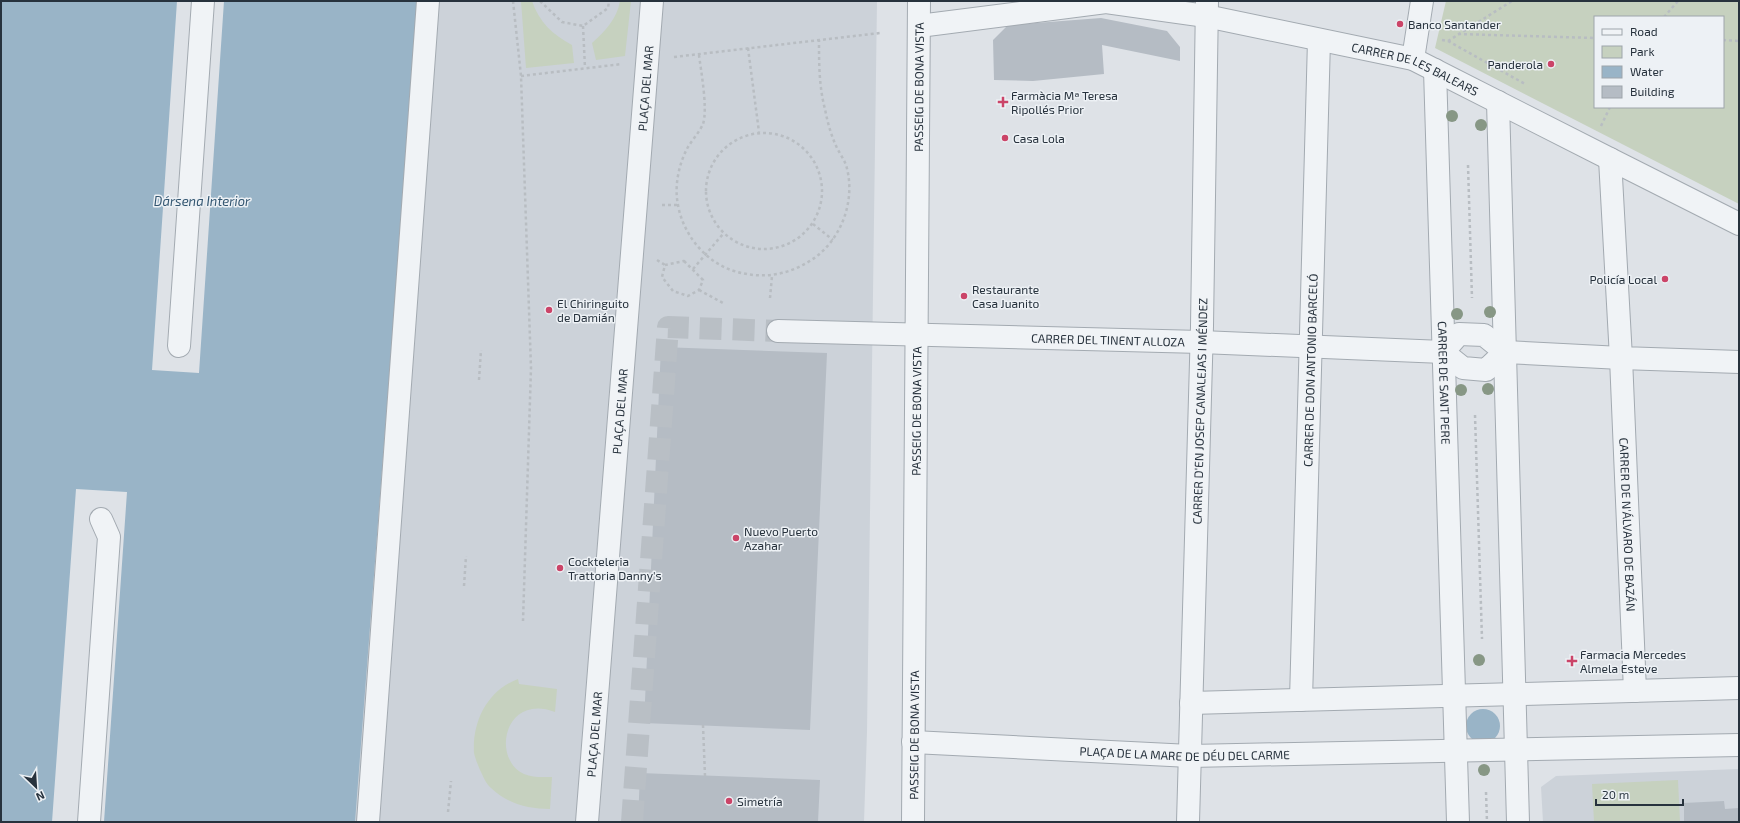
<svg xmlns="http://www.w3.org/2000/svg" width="1740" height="823" font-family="'Exo 2',sans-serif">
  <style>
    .built { fill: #ccd2d9 }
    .green { fill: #c6d1bf; fill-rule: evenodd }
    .water { fill: #99b4c7 }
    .pier { fill: #dee2e7 }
    .building { fill: #b5bcc4 }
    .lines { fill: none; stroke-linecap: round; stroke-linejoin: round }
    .minor-tunnel { stroke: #b9bfc5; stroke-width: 22; stroke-dasharray: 22 11; stroke-linecap: butt }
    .minor-casing { stroke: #a3aab1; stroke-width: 24 }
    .path { stroke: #b8bdc2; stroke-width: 2.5; stroke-dasharray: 3 3; stroke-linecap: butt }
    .minor { stroke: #f0f3f6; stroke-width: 22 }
    .tree { fill: #879785 }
    .poi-dot { fill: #cb4468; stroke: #edf1f5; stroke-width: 1.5 }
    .labels { text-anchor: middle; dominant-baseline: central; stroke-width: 3; stroke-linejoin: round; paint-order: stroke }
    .poi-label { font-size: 12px; fill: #27323d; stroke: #edf1f5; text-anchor: start }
    .street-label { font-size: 12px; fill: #27323d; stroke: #edf1f5 }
    .water-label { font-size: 13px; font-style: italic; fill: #325570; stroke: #edf1f5 }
  </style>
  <rect width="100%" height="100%" fill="#dee2e7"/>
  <path class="built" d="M 1,1 L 877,1 L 867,732 L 864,822 L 1,822 Z
    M 1739,769 L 1739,822 L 1543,822 L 1541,787 L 1556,776 Z"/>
  <path class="green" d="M 521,1 L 532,1 C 539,22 553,35 572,45 L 574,63 L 526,68 Z
    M 620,1 L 631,1 L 625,56 L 596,60 L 592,43 C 605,31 617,19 620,1 Z
    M 1446,1 L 1739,1 L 1739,204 L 1435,48 ZM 1595,17 L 1723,17 L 1723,107 L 1595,107 Z
    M 518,679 L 519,684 L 557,689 L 555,712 C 504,693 491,759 524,774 C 533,778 543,777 552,777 L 550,809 C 528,809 508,804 491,788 C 486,784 483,776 480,770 C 478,765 475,758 474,753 C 472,721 488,690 518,679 Z
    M 1678,780 L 1680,822 L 1594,822 L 1592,784 Z"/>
  <path class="water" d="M 1,1 L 418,1 L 355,822 L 1,822 Z
    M1466 726a17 17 0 1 1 34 0a17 17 0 1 1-34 0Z"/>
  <path class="pier" d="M 177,1 L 224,1 L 199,373 L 152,370 Z
    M 76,489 L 127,492 L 104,822 L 52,822 Z"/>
  <path class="building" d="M 1101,18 L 1167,31 L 1180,47 L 1180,61 L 1102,45 L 1104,74 L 1033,81 L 994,80 L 993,40 L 1008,25 Z
    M 661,347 L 827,353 L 810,730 L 644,723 Z
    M 640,773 L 820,780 L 818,822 L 638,822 Z
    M 1724,801 L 1725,809 L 1739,808 L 1739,822 L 1684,822 L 1684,803 Z"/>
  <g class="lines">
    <path class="minor-tunnel" d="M 632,822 L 668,327 L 778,331"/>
    <defs>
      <g id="minor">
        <path id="s1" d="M 919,26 L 1106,2 L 1206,16 L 1413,59 L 1610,159"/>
        <path d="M 1413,59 L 1422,1"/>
        <path id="s2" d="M 1435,70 L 1458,822"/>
        <path d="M 1498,102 L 1518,822"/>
        <path d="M 1739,224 L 1610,159 L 1621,358 L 1739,362"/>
        <path id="s3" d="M 778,331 L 1201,342 L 1443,352 L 1463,368 L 1486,370 L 1505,352"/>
        <path d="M 179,346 L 203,1"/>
        <path id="s4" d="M 1443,352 L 1459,334 L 1484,335 L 1505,352 L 1621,358 L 1635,691"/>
        <path id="s5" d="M 1301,700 L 1319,40"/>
        <path d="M 1191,703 L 1739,688"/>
        <path id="s6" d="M 913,742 L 1190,756 L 1739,745"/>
        <path d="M 89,822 L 109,537 L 101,519"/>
        <path d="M 368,822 L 428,1"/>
        <path id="s7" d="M 587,822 L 652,1"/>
        <path id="s8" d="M 913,822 L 919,1"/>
        <path id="s9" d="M 1188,822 L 1202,326 L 1207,1"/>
      </g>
    </defs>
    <use href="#minor" class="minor-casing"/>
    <path class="path" d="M 513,1 L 521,76 L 531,368 L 523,621
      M 540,1 L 562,22 L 583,26 L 608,8 L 609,1
      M 1664,17 L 1678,1
      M 583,26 L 585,68
      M 1458,34 L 1595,38
      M 1442,40 L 1448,41 L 1512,1
      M 1723,40 L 1739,41
      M 1448,41 L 1525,84
      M 748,48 L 759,132
      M 699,55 C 701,71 708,109 703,124 C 700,131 693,139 688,147 C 679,163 674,186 678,205 C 683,234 705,262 734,271 C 760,279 785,276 808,262 C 840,244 857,201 846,165 C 843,157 837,150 834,141 C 830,131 827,120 825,109 C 819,87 819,63 819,40
      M 674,57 L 880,33
      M 521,76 L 622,64
      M 1601,126 L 1610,107
      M706 191a58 58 0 1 1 116 0a58 58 0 1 1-116 0Z
      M 1468,165 L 1472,298
      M 662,205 L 677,205
      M 813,224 L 833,240
      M 657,260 L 665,265
      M 684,261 L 703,280 L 699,290 L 688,296 L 673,291 L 662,277 L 665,265 Z
      M 693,269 L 723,234
      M 699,290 L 723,303
      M 770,298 L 772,276
      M 479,380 L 481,350
      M 1475,415 L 1482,639
      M 464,586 L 466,556
      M 703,725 L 705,776
      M 1486,792 L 1487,822
      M 448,812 L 451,781"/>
    <use href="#minor" class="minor"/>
  </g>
  <g class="tree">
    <circle cx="1452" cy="116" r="6"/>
    <circle cx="1481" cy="125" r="6"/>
    <circle cx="1490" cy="312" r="6"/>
    <circle cx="1457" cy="314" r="6"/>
    <circle cx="1488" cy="389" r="6"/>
    <circle cx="1461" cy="390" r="6"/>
    <circle cx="1479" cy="660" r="6"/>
    <circle cx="1484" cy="770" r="6"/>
  </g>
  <g class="poi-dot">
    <circle cx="1400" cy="24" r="4"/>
    <circle cx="1551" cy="64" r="4"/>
    <path d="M1001 96h4v4h4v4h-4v4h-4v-4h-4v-4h4z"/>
    <circle cx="1005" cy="138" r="4"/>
    <circle cx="1665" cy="279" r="4"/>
    <circle cx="964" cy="296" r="4"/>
    <circle cx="549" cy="310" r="4"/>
    <circle cx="736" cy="538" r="4"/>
    <circle cx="560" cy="568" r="4"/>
    <path d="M1570 655h4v4h4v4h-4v4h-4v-4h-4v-4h4z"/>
    <circle cx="729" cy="801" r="4"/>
  </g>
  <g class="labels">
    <g class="poi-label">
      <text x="1408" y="24">Banco Santander</text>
      <text x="1543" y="64" text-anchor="end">Panderola</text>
      <text x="1011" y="95">Farmàcia Mª Teresa<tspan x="1011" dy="14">Ripollés Prior</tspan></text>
      <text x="1013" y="138">Casa Lola</text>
      <text x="1657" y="279" text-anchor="end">Policía Local</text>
      <text x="972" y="289">Restaurante<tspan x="972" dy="14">Casa Juanito</tspan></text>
      <text x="557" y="303">El Chiringuito<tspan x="557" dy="14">de Damián</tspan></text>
      <text x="744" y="531">Nuevo Puerto<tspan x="744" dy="14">Azahar</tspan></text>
      <text x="568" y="561">Cockteleria<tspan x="568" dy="14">Trattoria Danny's</tspan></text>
      <text x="1580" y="654">Farmacia Mercedes<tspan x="1580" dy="14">Almela Esteve</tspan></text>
      <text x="737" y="801">Simetría</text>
    </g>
    <g class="street-label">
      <text stroke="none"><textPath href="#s1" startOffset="506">CARRER DE LES BALEARS</textPath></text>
      <text stroke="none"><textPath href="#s7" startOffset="736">PLAÇA DEL MAR</textPath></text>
      <text stroke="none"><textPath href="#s8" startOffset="735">PASSEIG DE BONA VISTA</textPath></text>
      <text stroke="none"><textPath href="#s3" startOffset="330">CARRER DEL TINENT ALLOZA</textPath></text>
      <text stroke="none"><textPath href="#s5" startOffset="330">CARRER DE DON ANTONIO BARCELÓ</textPath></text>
      <text stroke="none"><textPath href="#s2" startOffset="313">CARRER DE SANT PERE</textPath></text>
      <text stroke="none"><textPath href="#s7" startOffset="412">PLAÇA DEL MAR</textPath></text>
      <text stroke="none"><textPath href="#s8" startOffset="411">PASSEIG DE BONA VISTA</textPath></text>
      <text stroke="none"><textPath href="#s9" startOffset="411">CARRER D'EN JOSEP CANALEJAS I MÉNDEZ</textPath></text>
      <text stroke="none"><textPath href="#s4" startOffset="359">CARRER DE N'ÁLVARO DE BAZÁN</textPath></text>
      <text stroke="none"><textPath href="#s7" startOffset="88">PLAÇA DEL MAR</textPath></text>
      <text stroke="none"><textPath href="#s8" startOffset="87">PASSEIG DE BONA VISTA</textPath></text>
      <text stroke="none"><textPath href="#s6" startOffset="272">PLAÇA DE LA MARE DE DÉU DEL CARME</textPath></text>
    </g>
    <g class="water-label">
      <text x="202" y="201">Dársena Interior</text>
    </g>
  </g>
  <rect width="1740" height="823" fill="none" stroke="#27323d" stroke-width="4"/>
  <rect x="1594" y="16" width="130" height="92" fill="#edf1f5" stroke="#9ea5ab"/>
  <rect x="1602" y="29" width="20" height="6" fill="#f0f3f6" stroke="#9ea5ab"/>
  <text x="1630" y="36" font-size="12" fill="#27323d">Road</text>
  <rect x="1602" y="46" width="20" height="12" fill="#c6d1bf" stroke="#9ea5ab"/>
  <text x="1630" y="56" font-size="12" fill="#27323d">Park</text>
  <rect x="1602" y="66" width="20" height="12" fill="#99b4c7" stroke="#9ea5ab"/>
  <text x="1630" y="76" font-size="12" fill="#27323d">Water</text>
  <rect x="1602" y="86" width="20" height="12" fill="#b5bcc4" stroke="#9ea5ab"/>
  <text x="1630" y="96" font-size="12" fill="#27323d">Building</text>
  <g transform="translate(36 787) rotate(155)" stroke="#edf1f5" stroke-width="3" paint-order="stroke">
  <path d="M0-3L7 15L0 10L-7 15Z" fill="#27323d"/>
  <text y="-6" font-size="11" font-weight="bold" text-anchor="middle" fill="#27323d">N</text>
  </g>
  <path d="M1596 799v6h87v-6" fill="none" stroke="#27323d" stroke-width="2"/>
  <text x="1602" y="799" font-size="12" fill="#27323d" stroke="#edf1f5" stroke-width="3" paint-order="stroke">20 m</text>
</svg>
